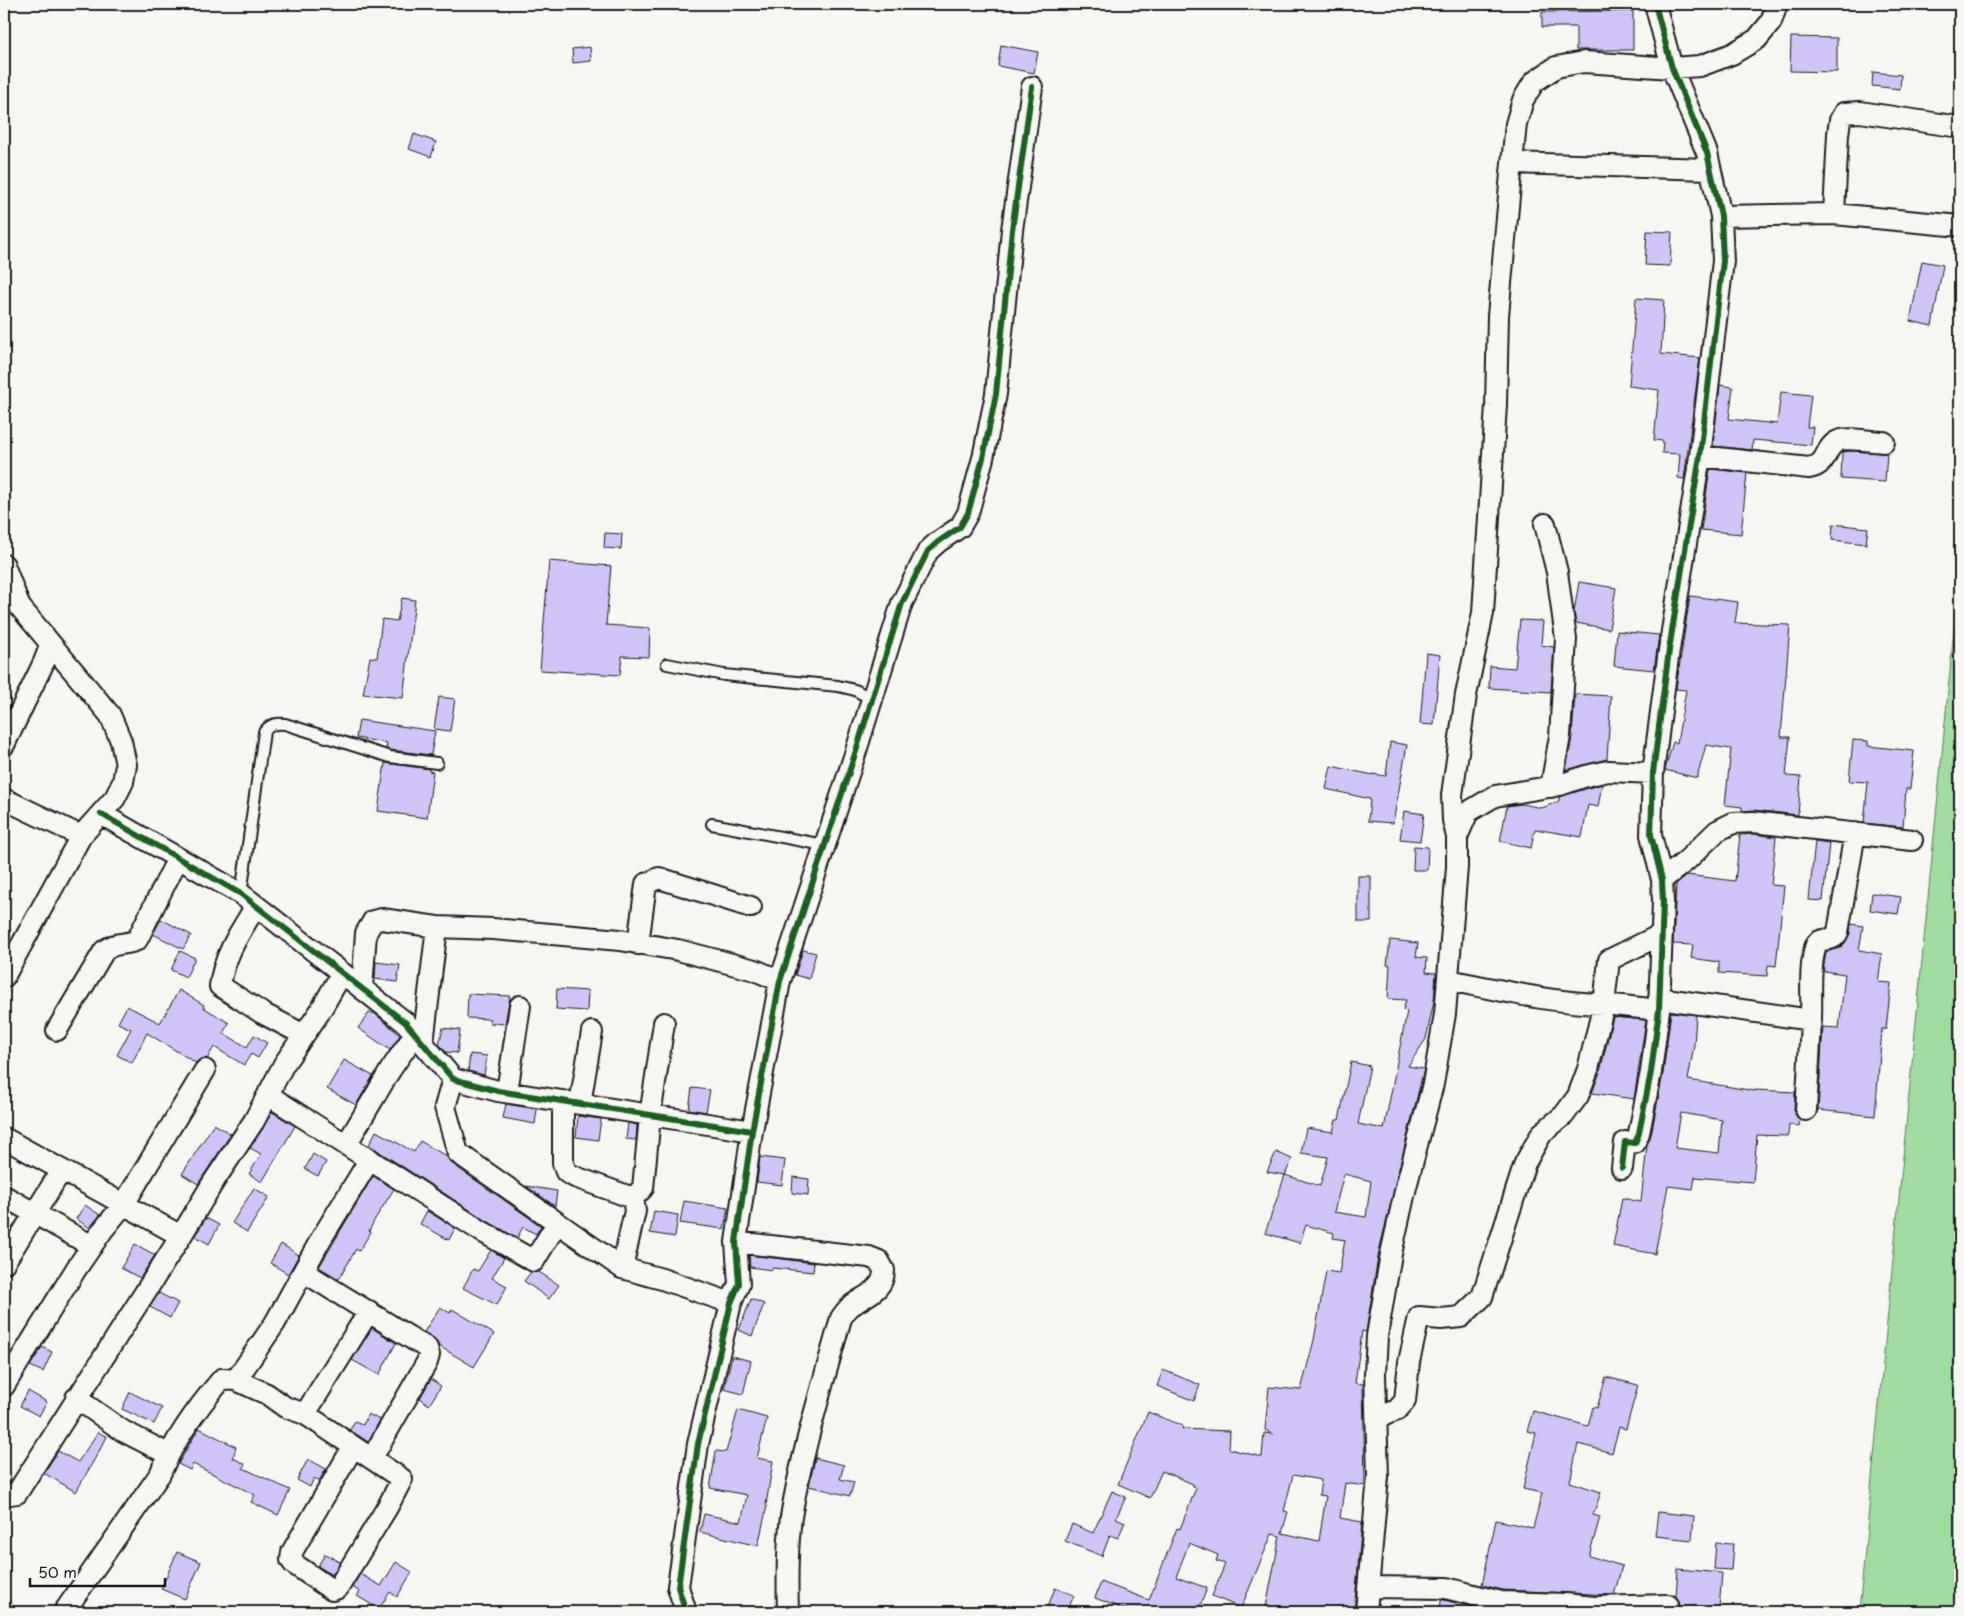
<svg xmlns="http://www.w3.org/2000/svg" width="1964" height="1616" font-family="'Playpen Sans',sans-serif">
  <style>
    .green { fill: #a1dba1; stroke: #5e7c5e }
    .building { fill: #d0c4f6; stroke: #1c1c1c; fill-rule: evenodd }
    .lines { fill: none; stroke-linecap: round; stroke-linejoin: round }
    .lane-casing { stroke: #1c1c1c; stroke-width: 14 }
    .street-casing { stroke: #1c1c1c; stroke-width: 24 }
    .lane { stroke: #f6f6f2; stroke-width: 10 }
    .street { stroke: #f6f6f2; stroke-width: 20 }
    .cycleway-casing { stroke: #f6f6f2; stroke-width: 9 }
    .cycleway { stroke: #1b5e20; stroke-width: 6 }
  </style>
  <rect width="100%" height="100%" fill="#f6f6f2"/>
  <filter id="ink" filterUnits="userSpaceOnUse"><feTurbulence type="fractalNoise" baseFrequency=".02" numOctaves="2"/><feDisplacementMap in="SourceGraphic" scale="10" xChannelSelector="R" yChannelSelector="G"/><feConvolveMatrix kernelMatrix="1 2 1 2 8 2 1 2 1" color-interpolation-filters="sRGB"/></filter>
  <g filter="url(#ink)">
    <path class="green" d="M 1960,564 L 1960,1612 L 1859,1612 L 1960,567 Z"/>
    <path class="building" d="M 1633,11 L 1633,50 L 1576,50 L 1576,27 L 1542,27 L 1542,12 Z
      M 1791,37 L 1837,38 L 1837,72 L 1790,71 Z
      M 1001,45 L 1038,52 L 1034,73 L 998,66 Z
      M 590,47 L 591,61 L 573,63 L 572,49 Z
      M 1873,72 L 1901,75 L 1900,89 L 1872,86 Z
      M 414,134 L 436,142 L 431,157 L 409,149 Z
      M 1647,231 L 1672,232 L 1670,266 L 1645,265 Z
      M 1922,261 L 1943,265 L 1932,326 L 1910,321 Z
      M 1636,298 L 1664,300 L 1661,354 L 1700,358 L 1684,479 L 1678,478 L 1680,454 L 1662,453 L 1663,441 L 1654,440 L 1659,390 L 1629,386 Z
      M 1720,385 L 1733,387 L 1729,419 L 1777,424 L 1781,392 L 1811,395 L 1807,427 L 1813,427 L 1811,445 L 1753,440 L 1752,450 L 1713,446 Z
      M 1852,451 L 1887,453 L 1885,482 L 1841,479 L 1842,452 Z
      M 1710,469 L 1747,473 L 1741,534 L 1701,530 Z
      M 1833,524 L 1868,528 L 1866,544 L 1832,540 Z
      M 605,533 L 622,534 L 621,549 L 604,548 Z
      M 549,561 L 611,566 L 606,625 L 650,628 L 649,657 L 622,656 L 620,675 L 540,670 Z
      M 1579,582 L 1616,588 L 1609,629 L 1576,623 L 1574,612 Z
      M 1690,596 L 1738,602 L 1735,623 L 1790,625 L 1781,737 L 1790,737 L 1786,776 L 1801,777 L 1798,815 L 1754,810 L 1742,811 L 1742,807 L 1725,805 L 1731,749 L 1706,745 L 1697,778 L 1665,770 L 1673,742 L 1677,743 L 1686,690 L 1676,689 Z
      M 402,598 L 415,600 L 403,698 L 363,694 L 370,657 L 377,658 L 382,619 L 397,621 Z
      M 1520,620 L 1543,621 L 1541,645 L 1554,647 L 1551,692 L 1489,688 L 1490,666 L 1515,668 Z
      M 1617,631 L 1659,635 L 1654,670 L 1614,666 Z
      M 1426,653 L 1440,655 L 1434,725 L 1420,724 Z
      M 1575,694 L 1611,696 L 1607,759 L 1566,770 L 1572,737 Z
      M 439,697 L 455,699 L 450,731 L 434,729 Z
      M 359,720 L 435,731 L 431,755 L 391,750 L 386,749 L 387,743 L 356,738 Z
      M 1853,740 L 1868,741 L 1868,746 L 1914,751 L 1910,789 L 1906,789 L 1903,827 L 1864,823 L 1868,782 L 1849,781 Z
      M 1390,742 L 1407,745 L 1393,823 L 1368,821 L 1370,799 L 1326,789 L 1331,766 L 1373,775 L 1373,774 L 1386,776 Z
      M 385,763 L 429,769 L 429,771 L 433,772 L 427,818 L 378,811 Z
      M 1602,784 L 1598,807 L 1588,805 L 1582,837 L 1535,829 L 1531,848 L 1500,841 L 1507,806 L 1522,804 L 1542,808 L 1559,801 L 1559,797 Z
      M 1404,811 L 1424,814 L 1420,841 L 1400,839 Z
      M 1753,834 L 1776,837 L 1771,885 L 1784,886 L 1776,966 L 1768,965 L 1767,976 L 1719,973 L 1719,962 L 1691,958 L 1693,945 L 1673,944 L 1676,884 L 1687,875 L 1735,881 L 1740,835 Z
      M 1815,841 L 1829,843 L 1823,901 L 1809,900 Z
      M 1414,846 L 1428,847 L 1427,870 L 1413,870 Z
      M 1358,876 L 1371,876 L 1371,922 L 1358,922 Z
      M 1872,893 L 1901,897 L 1898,914 L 1870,910 Z
      M 161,919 L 191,935 L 183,949 L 153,934 Z
      M 1851,924 L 1863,926 L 1859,950 L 1882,954 L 1878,982 L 1891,983 L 1886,1029 L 1882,1029 L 1875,1116 L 1818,1110 L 1823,1027 L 1839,1028 L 1845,974 L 1823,971 L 1825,958 L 1826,952 L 1840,948 L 1845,943 L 1850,934 Z
      M 1390,940 L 1418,943 L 1416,957 L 1427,958 L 1426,972 L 1436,973 L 1434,1001 L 1426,1039 L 1408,1066 L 1424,1069 L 1379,1251 L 1366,1332 L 1362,1331 L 1355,1383 L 1363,1384 L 1365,1486 L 1345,1483 L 1340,1518 L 1362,1522 L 1354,1612 L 1265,1612 L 1280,1536 L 1272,1534 L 1241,1608 L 1212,1596 L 1225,1564 L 1216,1561 L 1218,1555 L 1189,1543 L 1176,1577 L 1207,1588 L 1198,1612 L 1132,1612 L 1095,1598 L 1101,1582 L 1149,1600 L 1177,1528 L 1180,1529 L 1196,1488 L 1193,1487 L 1193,1484 L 1162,1471 L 1150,1498 L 1118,1484 L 1148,1412 L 1183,1426 L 1182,1429 L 1230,1431 L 1229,1449 L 1262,1457 L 1264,1433 L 1273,1434 L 1265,1430 L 1269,1387 L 1301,1390 L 1314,1340 L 1326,1271 L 1339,1273 L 1345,1240 L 1333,1238 L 1334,1233 L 1306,1225 L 1300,1243 L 1265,1233 L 1285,1175 L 1320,1186 L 1328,1157 L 1301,1153 L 1306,1128 L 1333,1132 L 1336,1120 L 1339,1120 L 1351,1062 L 1370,1066 L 1358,1124 L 1384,1129 L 1407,1011 L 1403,1010 L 1406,1000 L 1388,999 L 1390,965 L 1387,965 ZM 1344,1174 L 1371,1181 L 1366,1217 L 1334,1212 ZM 1293,1475 L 1321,1480 L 1319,1495 L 1326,1496 L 1319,1541 L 1282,1533 L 1288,1512 L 1284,1511 Z
      M 803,950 L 816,953 L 809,979 L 795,975 Z
      M 180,951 L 195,958 L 186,977 L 171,970 Z
      M 376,962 L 400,965 L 397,982 L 375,979 Z
      M 557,989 L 588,991 L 587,1011 L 556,1009 Z
      M 179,990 L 204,1005 L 203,1007 L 229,1023 L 223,1033 L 247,1047 L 254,1035 L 267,1043 L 258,1058 L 251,1054 L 244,1065 L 214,1047 L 207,1059 L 200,1059 L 196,1063 L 147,1033 L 132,1063 L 117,1055 L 131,1029 L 118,1023 L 127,1006 L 160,1023 Z
      M 468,994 L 510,996 L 505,1024 L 490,1023 L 490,1019 L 467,1018 Z
      M 1671,1012 L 1696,1015 L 1694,1045 L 1688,1080 L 1755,1091 L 1755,1090 L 1795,1092 L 1794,1110 L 1796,1116 L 1800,1120 L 1799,1126 L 1789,1125 L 1788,1136 L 1757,1135 L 1753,1182 L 1695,1177 L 1693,1189 L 1668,1186 L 1655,1254 L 1613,1246 L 1622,1198 L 1641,1202 L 1647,1145 L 1651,1135 L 1663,1074 ZM 1681,1113 L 1722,1120 L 1719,1153 L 1675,1148 Z
      M 369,1013 L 374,1013 L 400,1035 L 390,1050 L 358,1028 Z
      M 1613,1017 L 1646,1020 L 1634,1099 L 1592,1093 L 1600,1072 Z
      M 443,1028 L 460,1030 L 457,1053 L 446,1052 L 439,1044 Z
      M 470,1054 L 487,1056 L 484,1075 L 468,1071 Z
      M 344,1060 L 373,1076 L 356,1105 L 327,1089 Z
      M 692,1088 L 710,1090 L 706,1112 L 689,1109 Z
      M 506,1104 L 537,1109 L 535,1124 L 503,1118 Z
      M 272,1112 L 295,1126 L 262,1182 L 249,1174 L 261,1154 L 250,1148 Z
      M 578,1116 L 601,1119 L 598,1140 L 576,1137 Z
      M 628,1123 L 637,1125 L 636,1140 L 626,1139 Z
      M 214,1124 L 231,1134 L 198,1184 L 182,1174 Z
      M 376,1131 L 414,1152 L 420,1141 L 446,1156 L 451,1163 L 541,1226 L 536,1234 L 523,1227 L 517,1238 L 487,1221 L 369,1145 Z
      M 1276,1152 L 1292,1159 L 1285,1175 L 1267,1172 Z
      M 313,1154 L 326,1162 L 318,1176 L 305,1169 Z
      M 760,1157 L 785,1160 L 782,1185 L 757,1182 Z
      M 373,1176 L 394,1189 L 375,1219 L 369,1231 L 371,1232 L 359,1251 L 356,1249 L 339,1279 L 319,1267 Z
      M 793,1177 L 809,1179 L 808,1195 L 792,1193 Z
      M 526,1186 L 557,1191 L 555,1206 Z
      M 254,1188 L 269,1197 L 247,1232 L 232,1223 Z
      M 684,1201 L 728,1208 L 724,1229 L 680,1223 Z
      M 85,1205 L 100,1215 L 90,1228 L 76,1219 Z
      M 427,1211 L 455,1228 L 449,1240 L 420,1224 Z
      M 654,1211 L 678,1215 L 675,1237 L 650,1233 Z
      M 206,1218 L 219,1225 L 209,1244 L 195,1236 Z
      M 135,1244 L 155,1255 L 140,1278 L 121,1268 Z
      M 281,1244 L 299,1255 L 288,1274 L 270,1263 Z
      M 491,1250 L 504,1258 L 492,1278 L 507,1286 L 497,1305 L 463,1288 L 473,1269 L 478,1271 Z
      M 749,1255 L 814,1263 L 813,1272 L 772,1268 L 772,1270 L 750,1267 Z
      M 531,1272 L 539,1272 L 559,1285 L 549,1299 L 524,1281 Z
      M 159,1293 L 178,1303 L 170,1318 L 150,1307 Z
      M 751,1299 L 764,1304 L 752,1336 L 739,1330 Z
      M 440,1307 L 450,1313 L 452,1309 L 494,1334 L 474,1367 L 439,1346 L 434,1338 L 424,1332 Z
      M 372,1328 L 396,1343 L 379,1375 L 352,1360 Z
      M 42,1347 L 52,1352 L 43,1372 L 30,1366 Z
      M 732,1356 L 751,1361 L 743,1394 L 724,1389 Z
      M 1163,1370 L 1200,1385 L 1194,1401 L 1157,1386 Z
      M 1606,1377 L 1638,1385 L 1626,1429 L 1619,1427 L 1612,1453 L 1578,1444 L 1570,1482 L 1601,1492 L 1593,1515 L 1600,1517 L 1589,1556 L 1622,1566 L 1614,1595 L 1503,1590 L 1482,1585 L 1496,1520 L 1533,1528 L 1542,1493 L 1523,1489 L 1536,1433 L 1527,1431 L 1533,1411 L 1588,1426 L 1593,1407 L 1597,1408 Z
      M 431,1379 L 441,1386 L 429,1405 L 420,1398 Z
      M 28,1391 L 47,1402 L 39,1416 L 20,1406 Z
      M 130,1392 L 162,1408 L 154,1424 L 122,1409 Z
      M 738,1410 L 767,1418 L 757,1458 L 773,1461 L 766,1505 L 767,1506 L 758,1546 L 700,1532 L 704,1514 L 741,1522 L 747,1495 L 710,1488 L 716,1451 L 726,1452 Z
      M 368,1414 L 380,1420 L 368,1442 L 350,1430 L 355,1421 L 363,1425 Z
      M 199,1428 L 236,1447 L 233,1458 L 245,1464 L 243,1468 L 290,1490 L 278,1515 L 251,1502 L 255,1495 L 193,1464 L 190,1470 L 178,1464 Z
      M 98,1432 L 107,1437 L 76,1492 L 44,1473 L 58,1451 L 78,1462 Z
      M 815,1458 L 844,1465 L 840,1479 L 854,1482 L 850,1496 L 809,1486 Z
      M 308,1459 L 326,1469 L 319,1481 L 314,1478 L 310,1487 L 297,1480 Z
      M 1112,1491 L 1126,1497 L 1116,1518 L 1125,1522 L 1118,1538 L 1110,1535 L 1102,1556 L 1065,1541 L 1072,1524 L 1093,1533 Z
      M 1658,1512 L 1694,1516 L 1692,1540 L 1655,1536 Z
      M 1716,1543 L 1733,1544 L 1731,1570 L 1714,1569 Z
      M 177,1552 L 201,1562 L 185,1599 L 161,1589 Z
      M 325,1554 L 340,1562 L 332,1575 L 318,1566 Z
      M 396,1562 L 412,1572 L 397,1597 L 390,1592 L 379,1609 L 357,1596 L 360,1592 L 352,1587 L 360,1574 L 381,1586 Z
      M 1678,1569 L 1722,1573 L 1719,1609 L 1694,1607 L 1693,1612 L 1677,1612 L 1680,1605 L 1676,1596 Z
      M 1055,1588 L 1074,1595 L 1067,1612 L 1046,1612 Z
      M 1441,1600 L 1444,1600 L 1493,1612 L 1440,1612 Z"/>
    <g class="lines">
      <defs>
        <path id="lane" d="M 667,664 L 724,675 L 838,686 L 855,690 L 872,699
          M 712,824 L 824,845
          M 241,894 L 264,732 C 270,724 276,723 285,724 L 390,757 L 437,763"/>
        <path id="street" d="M 1512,163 L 1710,169
          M 1834,214 L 1838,134 L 1840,120 L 1844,113 L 1860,112 L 1960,127
          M 1721,216 L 1834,214 L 1960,226
          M 1700,456 L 1809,468 C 1829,464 1823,450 1836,442 C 1845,436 1873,442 1884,442
          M 1545,524 L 1557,572 L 1566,639 L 1560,736 L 1551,787
          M 4,565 L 20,607 L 110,715 L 121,741 L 126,765 L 123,782 L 115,798 L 81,836 L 4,977
          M 4,745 L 44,662 L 50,646
          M 4,799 L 81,836
          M 101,814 L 241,894 L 406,1023 L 453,1079 L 498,1091 L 752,1131
          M 1457,837 L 1453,820 L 1452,795 L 1466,695 L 1483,613 L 1496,405 L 1498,316 L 1512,163 L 1516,124 L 1523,100 L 1534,82 L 1556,67 L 1584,62 L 1672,68 L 1700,66 L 1732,54 L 1757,39 L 1771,22 L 1777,4
          M 1662,880 L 1686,861 L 1717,831 L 1733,823 L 1753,822 L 1912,840
          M 256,906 C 240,932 224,955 220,986 L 262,1013 L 304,1035
          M 638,944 L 646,884 L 659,878 L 751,907
          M 1448,980 C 1499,990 1552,1003 1604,1004 L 1609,960 L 1662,934
          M 362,989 L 366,933 L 373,921 L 382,919 L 437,927
          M 1659,998 L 1811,1020
          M 57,1030 L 104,951 C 116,941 124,946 137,940 L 178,858
          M 423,1043 L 437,927 L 493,929 L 620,940 L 678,950 L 755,970 L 780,981
          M 453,1079 L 445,1107 L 458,1153 L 622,1268 L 662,1279 L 731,1303
          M 269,1092 L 276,1100 L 481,1231 L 534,1261 L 557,1223
          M 507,1092 L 520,1006
          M 563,1102 L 563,1163 L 566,1172 L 575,1177 L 633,1198 L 635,1211 L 622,1268
          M 580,1104 L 592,1032
          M 1806,1110 C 1808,1079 1810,1048 1811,1017 C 1812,995 1809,969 1815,948 C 1818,934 1832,945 1838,932 L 1855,833
          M 4,1138 L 181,1236 L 17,1493 L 4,1495
          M 346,1145 L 391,1069 L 415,1034
          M 1622,1168 L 1625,1142 L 1635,1143 L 1639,1133 L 1651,1072 L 1659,1010 L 1663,901 L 1662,880 L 1651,835 L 1653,773 L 1669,650 L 1700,456 L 1723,261 L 1721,216 L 1707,153 L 1672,68 L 1655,4
          M 4,1196 L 92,1246
          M 633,1198 L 643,1188 L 650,1116 L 664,1023
          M 181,1236 L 214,1181 L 254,1121 L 284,1064 L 319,1013 L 342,973
          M 736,1242 L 869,1257 L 879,1261 L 884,1270 C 884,1291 865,1295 851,1306 C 847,1309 844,1314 841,1318 C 823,1384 802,1450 791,1517 C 787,1549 787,1580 788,1612
          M 4,1263 L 61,1171
          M 304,1272 L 427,1348 L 429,1355 L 427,1362 L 372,1458
          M 236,1380 L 267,1394 L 285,1407 L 305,1414 L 402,1479 L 388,1506 L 338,1588 L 332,1590 L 294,1564 L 291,1560 L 292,1552 L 353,1447
          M 4,1386 L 76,1269 L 102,1231 L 124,1204 L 205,1070
          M 76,1398 L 123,1431 L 168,1454
          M 305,1414 L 369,1311
          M 1377,1418 L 1397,1410 L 1405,1401 L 1409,1362 L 1419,1317 L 1441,1319 L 1461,1317 L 1482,1297 L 1525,1163 L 1542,1133 L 1564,1115 L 1578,1096 L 1588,1069 L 1604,1004 L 1659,1010
          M 1369,1587 L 1446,1588 L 1501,1602 L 1565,1604 L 1594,1607 L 1668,1605
          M 64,1612 L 160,1474 C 175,1438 197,1408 222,1379 L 236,1380 L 275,1323 L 321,1239 L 370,1159
          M 686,1612 L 678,1587 L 698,1444 L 731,1303 L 739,1284 L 736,1242 L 752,1131 L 780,981 L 856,751 L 902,603 L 928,551 L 938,542 L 960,527 L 968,513 L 983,458 L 996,394 L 1012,230 L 1032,87
          M 1366,1612 L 1378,1477 L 1375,1374 L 1377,1336 L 1391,1254 L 1406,1187 L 1433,1084 L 1445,1014 L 1457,867 L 1457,837 L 1468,812 L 1495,796 L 1560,785 L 1586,776 L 1608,771 L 1653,773"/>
      </defs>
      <use href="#lane" class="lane-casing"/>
      <use href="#street" class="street-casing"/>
      <use href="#lane" class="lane"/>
      <use href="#street" class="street"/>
      <defs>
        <path id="cycleway" d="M 101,814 L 241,894 L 406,1023 L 453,1079 L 498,1091 L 752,1131
          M 1622,1168 L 1625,1142 L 1635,1143 L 1639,1133 L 1651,1072 L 1659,1010 L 1663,901 L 1662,880 L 1651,835 L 1653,773 L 1669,650 L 1700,456 L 1723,261 L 1721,216 L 1707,153 L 1672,68 L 1655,4
          M 686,1612 L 678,1587 L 698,1444 L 731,1303 L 739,1284 L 736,1242 L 752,1131 L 780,981 L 856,751 L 902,603 L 928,551 L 938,542 L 960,527 L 968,513 L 983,458 L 996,394 L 1012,230 L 1032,87"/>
      </defs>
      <use href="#cycleway" class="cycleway-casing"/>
      <use href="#cycleway" class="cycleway"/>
    </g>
  </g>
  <rect width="1964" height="1616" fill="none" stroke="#f6f6f2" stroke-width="20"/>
  <rect x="10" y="10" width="1944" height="1596" fill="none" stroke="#1c1c1c" stroke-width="2" filter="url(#ink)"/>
  <path d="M30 1578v8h135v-8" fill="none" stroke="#1c1c1c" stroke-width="2.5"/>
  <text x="38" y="1578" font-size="15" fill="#1c1c1c" stroke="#f6f6f2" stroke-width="4" paint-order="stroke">50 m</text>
</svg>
